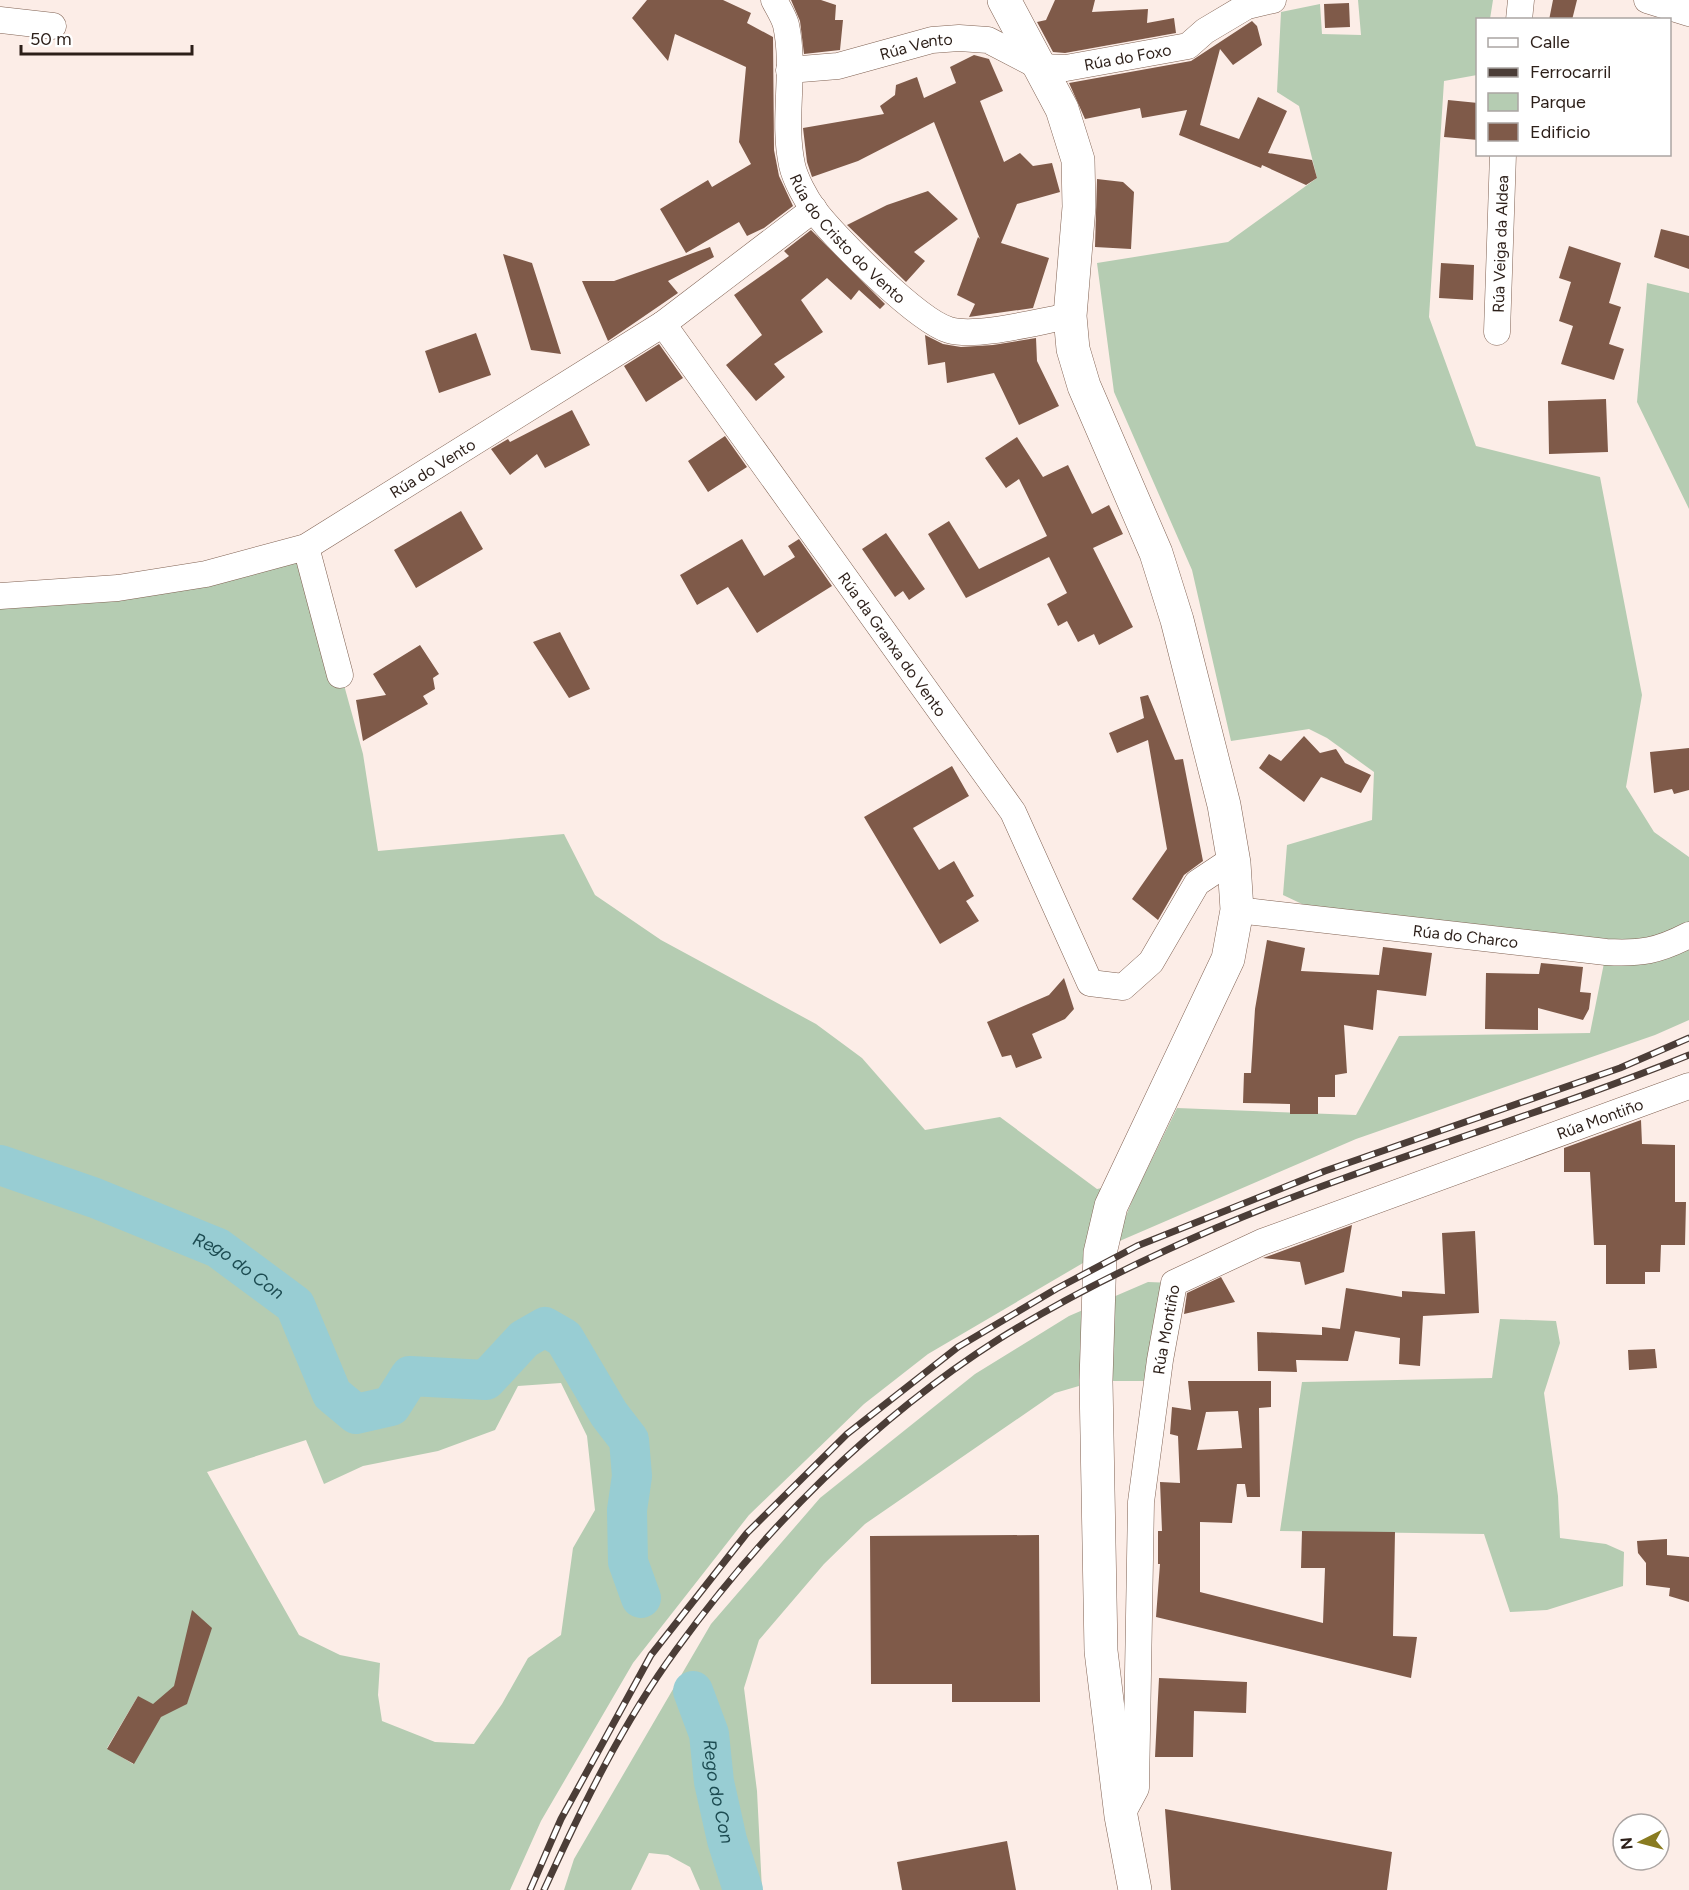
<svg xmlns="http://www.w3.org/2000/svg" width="1689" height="1890" font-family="Figtree,sans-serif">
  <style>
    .green { fill: #b5ccb2; fill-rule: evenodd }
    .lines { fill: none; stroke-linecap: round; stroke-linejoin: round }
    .river { stroke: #98cdd3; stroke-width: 40 }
    .building { fill: #7f5a49; fill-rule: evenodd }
    .minor-casing { stroke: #806253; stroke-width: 27 }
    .secondary-casing { stroke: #806253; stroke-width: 34 }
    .minor { stroke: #fff; stroke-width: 26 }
    .secondary { stroke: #fff; stroke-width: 33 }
    .rail-casing { stroke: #4b3d37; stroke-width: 7 }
    .rail { stroke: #fff; stroke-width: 4.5; stroke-dasharray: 14; stroke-linecap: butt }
    .labels { text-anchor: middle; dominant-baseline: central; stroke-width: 6; stroke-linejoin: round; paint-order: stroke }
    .street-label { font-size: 16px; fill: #2c1f19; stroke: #fff }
    .water-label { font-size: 18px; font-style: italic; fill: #1c4b51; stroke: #fff }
  </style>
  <rect width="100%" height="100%" fill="#fcede7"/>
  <path class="green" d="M 1358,0 L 1493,0 L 1490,19 L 1478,20 L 1477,75 L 1444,81 L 1429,317 L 1476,446 L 1600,477 L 1642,695 L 1626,787 L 1654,832 L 1689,857 L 1689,1020 L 1655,1035 L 1356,1139 L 1115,1243 L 1134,1196 L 1177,1108 L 1356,1115 L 1399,1036 L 1590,1033 L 1606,953 L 1338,921 L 1283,895 L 1287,845 L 1372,820 L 1374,772 L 1327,738 L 1309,729 L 1231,741 L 1192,570 L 1114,392 L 1097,263 L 1228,242 L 1317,178 L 1299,106 L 1277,92 L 1281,12 L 1320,4 L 1322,34 L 1361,35 Z
    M 1647,283 L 1689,293 L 1689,509 L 1637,402 Z
    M 306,547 L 363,754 L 378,851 L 564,834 L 595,895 L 661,940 L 816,1024 L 862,1058 L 925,1130 L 1000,1117 L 1097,1189 L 1121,1184 L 1100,1253 L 928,1354 L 864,1404 L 749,1515 L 633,1663 L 541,1821 L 510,1890 L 0,1890 L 0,596 ZM 561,1383 L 587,1436 L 595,1510 L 573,1548 L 561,1635 L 528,1658 L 502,1704 L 474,1744 L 435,1742 L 382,1721 L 378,1695 L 380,1663 L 340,1655 L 299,1635 L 207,1472 L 306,1440 L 324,1484 L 363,1466 L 438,1451 L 495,1430 L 518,1386 ZM 138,1696 L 157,1722 L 133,1764 L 107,1748 Z
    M 1148,1282 L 1174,1283 L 1157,1381 L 1096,1381 L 1055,1393 L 865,1524 L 824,1564 L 759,1640 L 744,1688 L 757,1791 L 762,1890 L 700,1890 L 690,1867 L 668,1855 L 649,1853 L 631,1890 L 564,1890 L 574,1859 L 711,1624 L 820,1498 L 975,1374 L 1069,1316 Z
    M 1500,1319 L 1556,1321 L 1560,1343 L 1544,1393 L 1558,1496 L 1560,1538 L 1606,1544 L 1624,1552 L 1623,1586 L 1547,1610 L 1510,1612 L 1484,1534 L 1280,1531 L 1302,1382 L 1492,1378 Z"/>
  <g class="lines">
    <g class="river">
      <path id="s1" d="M 0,1165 L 95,1198 L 218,1248 L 295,1305 L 332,1394 L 356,1414 L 391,1406 L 410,1376 L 486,1380 L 524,1339 L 545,1327 L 564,1338 L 609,1414 L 629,1440 L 632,1476 L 627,1510 L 628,1562 L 641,1598"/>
      <path id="s2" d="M 693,1691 L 709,1734 L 714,1782 L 727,1840 L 743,1890"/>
    </g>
  </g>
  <path class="building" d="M 647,0 L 723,0 L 751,13 L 747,23 L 773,37 L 774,150 L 779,176 L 793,206 L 764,228 L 747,236 L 739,222 L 686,253 L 660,209 L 708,180 L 712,187 L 751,164 L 739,142 L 746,67 L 675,34 L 668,61 L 632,18 Z
    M 791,0 L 821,0 L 836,5 L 835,20 L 843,20 L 840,50 L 804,54 L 800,21 Z
    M 1055,0 L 1095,0 L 1092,12 L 1148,9 L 1147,23 L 1174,18 L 1176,33 L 1065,53 L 1053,52 L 1037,22 L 1046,20 Z
    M 1553,0 L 1577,0 L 1572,20 L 1549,20 Z
    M 1349,3 L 1350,27 L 1325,28 L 1324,4 Z
    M 1252,21 L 1257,26 L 1262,45 L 1233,65 L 1220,49 L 1200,125 L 1239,139 L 1258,97 L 1287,111 L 1268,153 L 1312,160 L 1317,178 L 1306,185 L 1262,165 L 1261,168 L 1179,135 L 1187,110 L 1142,118 L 1140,108 L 1085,119 L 1069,83 L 1191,61 Z
    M 974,55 L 989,59 L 1003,91 L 980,101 L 1004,162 L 1020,153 L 1033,166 L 1052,163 L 1060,192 L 1017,204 L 1001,243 L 1049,258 L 1033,308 L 969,317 L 975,304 L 957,295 L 978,237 L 980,239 L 934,122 L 858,161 L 812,177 L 807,162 L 803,128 L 884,114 L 880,106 L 895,95 L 896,85 L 917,77 L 924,98 L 956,83 L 950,67 Z
    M 1448,100 L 1478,103 L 1478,140 L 1444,137 Z
    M 1097,179 L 1123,182 L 1134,192 L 1131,249 L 1095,247 Z
    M 928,191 L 958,219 L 914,252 L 925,261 L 906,282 L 847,225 L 887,205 Z
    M 1661,229 L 1689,236 L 1689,269 L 1654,257 Z
    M 811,230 L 885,304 L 880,309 L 859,290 L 851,300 L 827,278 L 801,300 L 823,332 L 774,364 L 785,377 L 756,401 L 726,365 L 762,335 L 734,295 L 789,256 L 784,251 Z
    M 1569,246 L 1621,263 L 1609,303 L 1621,307 L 1609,344 L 1624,349 L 1614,380 L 1561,364 L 1573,326 L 1559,321 L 1571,282 L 1559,278 Z
    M 710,247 L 714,257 L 668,281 L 678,293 L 608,341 L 582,281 L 614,281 Z
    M 503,254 L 532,263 L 561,354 L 531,350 Z
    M 1441,263 L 1474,265 L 1473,300 L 1439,298 Z
    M 476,333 L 491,375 L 439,393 L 425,351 Z
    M 925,335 L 943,344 L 961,347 L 993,345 L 1036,338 L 1037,361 L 1059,406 L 1019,425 L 994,373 L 947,383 L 945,362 L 928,365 Z
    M 659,344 L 683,378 L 646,402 L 624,366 Z
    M 1606,399 L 1608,452 L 1549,454 L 1548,401 Z
    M 572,410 L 590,445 L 545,468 L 537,454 L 510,475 L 491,449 L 508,439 L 510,442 Z
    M 725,436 L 747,467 L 708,492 L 688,461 Z
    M 1017,437 L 1043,477 L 1068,465 L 1092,514 L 1109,505 L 1123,534 L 1093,548 L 1133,627 L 1099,645 L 1094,634 L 1078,642 L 1067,621 L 1058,626 L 1047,604 L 1067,593 L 1049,557 L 966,598 L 928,534 L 949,521 L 979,569 L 1047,536 L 1019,479 L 1006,488 L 985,458 Z
    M 461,511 L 483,549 L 416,588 L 394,550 Z
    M 886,533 L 925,589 L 909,600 L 903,591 L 895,597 L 862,549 Z
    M 742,539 L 764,576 L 795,557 L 788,546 L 799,539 L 832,586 L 757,633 L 728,587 L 697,605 L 680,575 Z
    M 560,632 L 590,689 L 569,698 L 533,642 Z
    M 420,645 L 439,674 L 433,678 L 435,689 L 423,696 L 428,704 L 363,741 L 356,700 L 386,695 L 373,674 Z
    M 1148,695 L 1175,760 L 1183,759 L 1203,861 L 1184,875 L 1158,920 L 1132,899 L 1167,849 L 1148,740 L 1117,753 L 1109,733 L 1144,718 L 1140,697 Z
    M 1304,736 L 1320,753 L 1336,749 L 1345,763 L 1371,775 L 1361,793 L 1321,777 L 1304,802 L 1259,768 L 1269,754 L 1281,761 Z
    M 1689,748 L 1689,790 L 1674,794 L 1672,789 L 1654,793 L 1650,752 Z
    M 952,766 L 969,796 L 913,828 L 939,870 L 954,861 L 974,896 L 966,901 L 979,921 L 940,944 L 864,817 Z
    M 1267,940 L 1305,948 L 1301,971 L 1379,975 L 1383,947 L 1432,953 L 1426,996 L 1377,990 L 1373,1030 L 1344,1025 L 1347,1073 L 1335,1075 L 1335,1097 L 1318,1097 L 1318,1114 L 1290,1114 L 1290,1104 L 1243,1103 L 1244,1073 L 1251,1073 L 1255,1009 Z
    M 1541,963 L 1583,967 L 1580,992 L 1591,993 L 1589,1009 L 1583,1020 L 1538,1008 L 1538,1030 L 1485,1029 L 1486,973 L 1539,974 Z
    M 1064,978 L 1074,1009 L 1065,1019 L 1032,1034 L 1042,1058 L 1016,1068 L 1011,1055 L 1002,1057 L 987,1022 L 1049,995 Z
    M 1641,1120 L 1642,1144 L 1675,1145 L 1675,1202 L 1686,1202 L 1685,1245 L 1661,1245 L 1660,1272 L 1645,1272 L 1645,1284 L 1606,1284 L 1606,1245 L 1594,1245 L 1590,1172 L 1564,1172 L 1564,1148 Z
    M 1352,1225 L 1344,1272 L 1305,1285 L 1300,1262 L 1263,1258 Z
    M 1475,1231 L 1479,1313 L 1423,1316 L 1420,1366 L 1399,1364 L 1400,1338 L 1355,1331 L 1348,1361 L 1296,1360 L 1297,1372 L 1258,1371 L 1257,1332 L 1322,1335 L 1322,1327 L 1340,1329 L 1346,1288 L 1402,1297 L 1402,1291 L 1445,1294 L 1442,1233 Z
    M 1221,1277 L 1235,1302 L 1184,1314 L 1187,1293 Z
    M 1655,1349 L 1657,1368 L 1629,1370 L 1628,1350 Z
    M 1188,1381 L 1271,1381 L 1271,1407 L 1259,1408 L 1260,1497 L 1247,1497 L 1245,1484 L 1237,1484 L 1232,1523 L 1200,1522 L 1200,1592 L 1323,1623 L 1325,1568 L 1301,1568 L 1302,1531 L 1395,1532 L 1393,1636 L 1417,1637 L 1411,1678 L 1156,1617 L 1160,1564 L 1158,1564 L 1158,1531 L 1162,1531 L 1160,1482 L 1180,1483 L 1178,1436 L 1170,1434 L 1172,1407 L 1191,1410 ZM 1238,1411 L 1242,1448 L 1197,1450 L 1206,1412 Z
    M 1039,1535 L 1040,1702 L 952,1702 L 952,1684 L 871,1684 L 870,1536 Z
    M 1667,1539 L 1667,1555 L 1689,1557 L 1689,1602 L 1669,1596 L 1670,1588 L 1646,1585 L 1646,1563 L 1638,1553 L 1637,1541 Z
    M 192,1610 L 212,1628 L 187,1704 L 161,1717 L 134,1764 L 107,1749 L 138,1696 L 153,1704 L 174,1686 Z
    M 1159,1678 L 1247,1682 L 1246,1713 L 1194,1711 L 1193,1757 L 1155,1757 Z
    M 1165,1809 L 1392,1852 L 1387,1890 L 1171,1890 Z
    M 1007,1841 L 1016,1890 L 902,1890 L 897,1862 Z"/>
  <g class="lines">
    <defs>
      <g id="minor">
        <path id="s3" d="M 774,0 C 778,8 784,17 786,25 C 796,71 782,119 792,165 C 795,179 806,199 814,210 C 835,238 918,321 949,330 C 978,338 1039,321 1070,316"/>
        <path d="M 1647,0 L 1689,13"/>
        <path d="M 0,20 L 53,26"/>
        <path d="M 1519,20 L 1521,0"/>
        <path id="s4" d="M 789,70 L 838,66 L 932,40 L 959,38 L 988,40 L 1040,67 L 1066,68 L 1188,46 L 1205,31 L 1247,6 L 1273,0"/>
        <path id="s5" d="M 663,324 L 1013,812 L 1090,983 L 1123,987 L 1151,962 L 1197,883 L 1233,859"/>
        <path id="s6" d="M 1497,332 L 1503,154"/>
        <path d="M 306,547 L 340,675"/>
        <path id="s7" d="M 0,596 L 118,588 L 206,574 L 306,547 L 663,324 L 814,209"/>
        <path id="s8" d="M 1237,910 L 1606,952 C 1641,954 1658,951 1689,935"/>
        <path id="s9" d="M 1121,1816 L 1136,1788 L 1141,1502 L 1160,1360 L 1174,1283 L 1262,1242 L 1689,1086"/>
      </g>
      <path id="secondary" d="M 1004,0 L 1062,109 L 1078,160 L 1079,207 L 1070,316 L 1073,349 L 1084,386 L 1156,553 L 1177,620 L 1224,805 L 1234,863 L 1237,910 L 1228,959 L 1111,1206 L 1100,1253 L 1096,1381 L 1101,1651 L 1121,1816 L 1135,1890"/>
    </defs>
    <use href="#minor" class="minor-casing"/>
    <use href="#secondary" class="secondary-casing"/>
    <use href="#minor" class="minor"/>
    <use href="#secondary" class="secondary"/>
    <defs>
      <path id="rail" d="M 530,1890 L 561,1819 L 651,1655 L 747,1533 L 847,1434 L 958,1347 L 1056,1289 L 1137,1246 L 1325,1171 L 1620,1068 L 1689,1038
        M 544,1890 C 582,1807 622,1724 676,1650 C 763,1530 873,1419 999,1339 C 1068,1296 1142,1260 1216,1228 C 1371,1162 1534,1118 1689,1055"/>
    </defs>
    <use href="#rail" class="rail-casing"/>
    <use href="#rail" class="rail"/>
  </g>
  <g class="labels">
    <g class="street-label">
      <text stroke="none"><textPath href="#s4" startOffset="130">Rúa Vento</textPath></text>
      <text stroke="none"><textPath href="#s4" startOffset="350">Rúa do Foxo</textPath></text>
      <text stroke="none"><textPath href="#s3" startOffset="262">Rúa do Cristo do Vento</textPath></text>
      <text stroke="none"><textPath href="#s6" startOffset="88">Rúa Veiga da Aldea</textPath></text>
      <text stroke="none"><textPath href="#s7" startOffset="460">Rúa do Vento</textPath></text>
      <text stroke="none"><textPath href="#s5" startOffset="394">Rúa da Granxa do Vento</textPath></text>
      <text stroke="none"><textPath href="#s8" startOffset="230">Rúa do Charco</textPath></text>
      <text stroke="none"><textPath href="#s9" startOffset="996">Rúa Montiño</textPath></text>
      <text stroke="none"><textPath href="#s9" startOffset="492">Rúa Montiño</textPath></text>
    </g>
    <g class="water-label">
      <text stroke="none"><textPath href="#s1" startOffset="260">Rego do Con</textPath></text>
      <text stroke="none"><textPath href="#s2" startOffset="104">Rego do Con</textPath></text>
    </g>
  </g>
  <rect x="1476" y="18" width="195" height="138" fill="#ffffff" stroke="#aba5a3" stroke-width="1.5"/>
  <rect x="1488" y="38" width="30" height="9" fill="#ffffff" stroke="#aba5a3" stroke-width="1.5"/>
  <text x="1530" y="48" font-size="18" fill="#2c1f19">Calle</text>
  <rect x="1488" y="68" width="30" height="9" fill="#4b3d37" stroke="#aba5a3" stroke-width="1.5"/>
  <text x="1530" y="78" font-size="18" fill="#2c1f19">Ferrocarril</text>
  <rect x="1488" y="93" width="30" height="18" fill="#b5ccb2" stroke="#aba5a3" stroke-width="1.5"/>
  <text x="1530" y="108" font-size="18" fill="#2c1f19">Parque</text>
  <rect x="1488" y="123" width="30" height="18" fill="#7f5a49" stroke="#aba5a3" stroke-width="1.5"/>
  <text x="1530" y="138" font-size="18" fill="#2c1f19">Edificio</text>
  <g transform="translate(1641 1842) rotate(264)"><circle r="28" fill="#ffffff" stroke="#aba5a3" stroke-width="1.5"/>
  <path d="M0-4.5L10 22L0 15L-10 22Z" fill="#897b20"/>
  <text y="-9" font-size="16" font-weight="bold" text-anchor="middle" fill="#2c1f19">N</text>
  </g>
  <path d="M21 45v9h171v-9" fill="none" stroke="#2c1f19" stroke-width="3"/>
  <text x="30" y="45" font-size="18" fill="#2c1f19" stroke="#ffffff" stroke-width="4.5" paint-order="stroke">50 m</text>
</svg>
